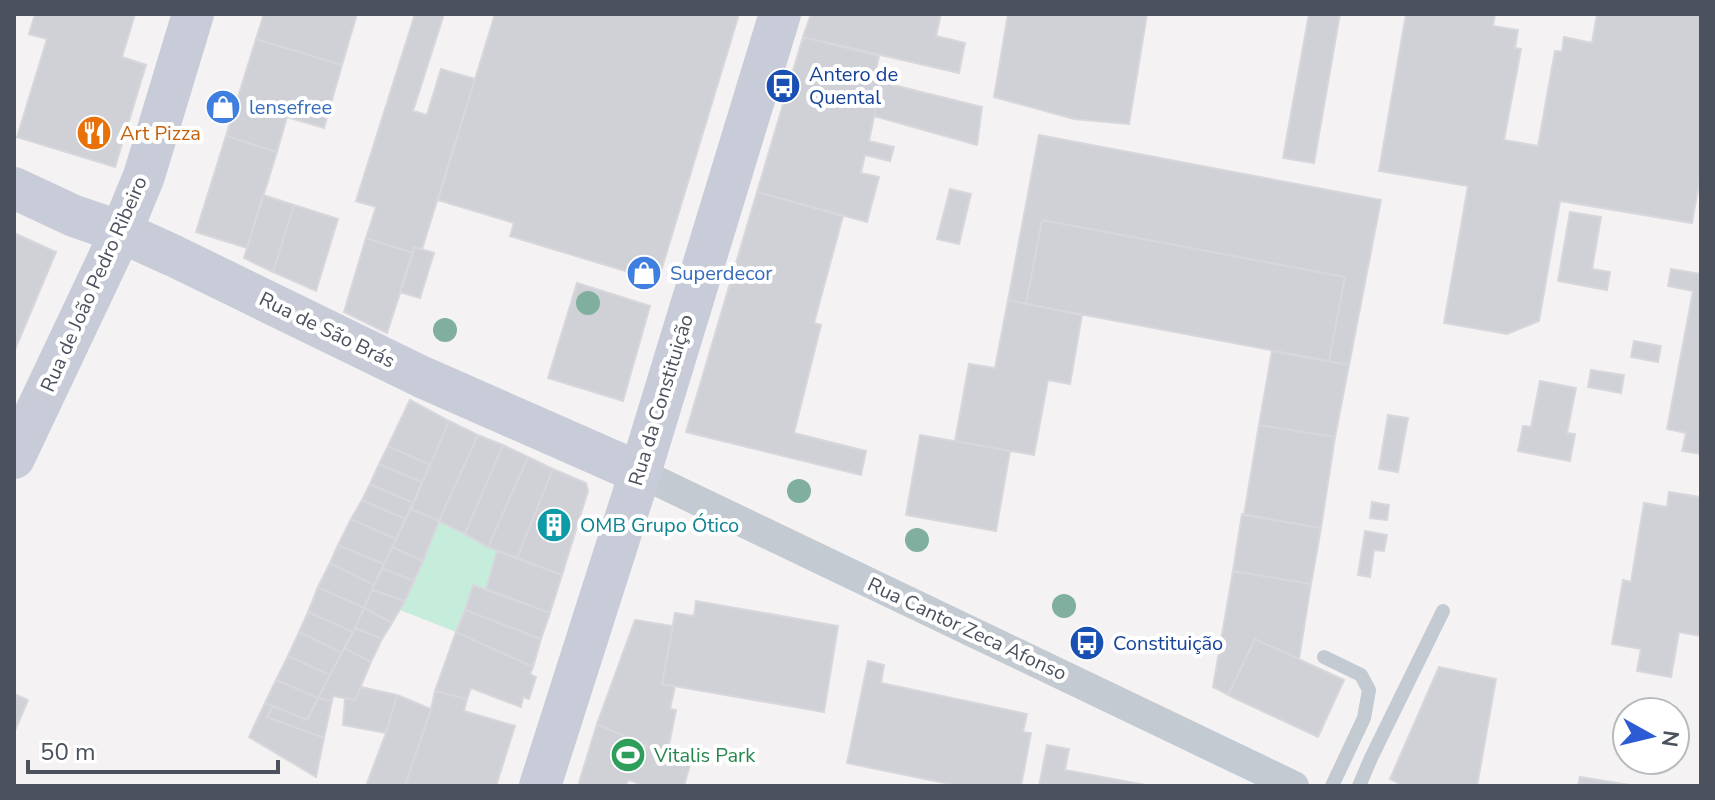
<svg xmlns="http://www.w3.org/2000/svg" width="1715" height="800" font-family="'Nunito Sans',sans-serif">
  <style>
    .green { fill: #c6ecdb }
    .building { fill: #cfd1d6; stroke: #d7d7dc; stroke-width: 2 }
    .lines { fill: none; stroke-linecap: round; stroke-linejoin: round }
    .lane { stroke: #c4cad2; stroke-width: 14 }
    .street { stroke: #c4cad2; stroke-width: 30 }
    .secondary { stroke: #c7ccd8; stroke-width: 42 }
    .tree { fill: #80af9f }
    .labels { text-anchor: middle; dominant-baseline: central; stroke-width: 8; stroke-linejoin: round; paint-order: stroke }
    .transit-label { font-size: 20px; fill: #164399; stroke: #fff; text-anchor: start }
    .shop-label { font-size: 20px; fill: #366cbe; stroke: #fff; text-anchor: start }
    .food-label { font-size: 20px; fill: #c56008; stroke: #fff; text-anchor: start }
    .street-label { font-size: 20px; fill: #4b525e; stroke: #fff }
    .culture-label { font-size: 20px; fill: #0d838f; stroke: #fff; text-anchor: start }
    .leisure-label { font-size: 20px; fill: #27864d; stroke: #fff; text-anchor: start }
  </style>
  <rect width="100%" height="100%" fill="#f4f2f2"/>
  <path class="green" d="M 439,521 L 497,551 L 486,589 L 473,585 L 465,610 L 456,632 L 400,610 Z"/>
  <path class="building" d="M 35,14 L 135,14 L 122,57 L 146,65 L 115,167 L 17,137 L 47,39 L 29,34 Z
    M 264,14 L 357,14 L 342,65 L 256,39 Z
    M 415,14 L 444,14 L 413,111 L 427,115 L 441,69 L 475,79 L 422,249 L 414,247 L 413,253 L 366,238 L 376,207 L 356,201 Z
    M 495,14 L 739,14 L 658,281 L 510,236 L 514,223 L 438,200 Z
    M 811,14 L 941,14 L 936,36 L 965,43 L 959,73 L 803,37 Z
    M 1008,14 L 1147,14 L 1129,124 L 1074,119 L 994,97 Z
    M 1309,14 L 1340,14 L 1314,163 L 1283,158 Z
    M 1406,14 L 1495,14 L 1493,26 L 1518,30 L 1515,48 L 1521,49 L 1504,140 L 1538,146 L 1555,51 L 1562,52 L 1564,37 L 1592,43 L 1597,14 L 1701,14 L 1701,172 L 1692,223 L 1560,201 L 1539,321 L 1507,334 L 1444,323 L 1468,186 L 1379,171 Z
    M 803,37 L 879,56 L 874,79 L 881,82 L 869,141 L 894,147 L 890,161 L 865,155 L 861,173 L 879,177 L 867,222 L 757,192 Z
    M 256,39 L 342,65 L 324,128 L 287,117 L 277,152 L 226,136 Z
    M 881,82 L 982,107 L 977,145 L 874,116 Z
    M 1039,135 L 1381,200 L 1349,365 L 1329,361 L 1345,277 L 1042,220 L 1026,304 L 1008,300 Z
    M 226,136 L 277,152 L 247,248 L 196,232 Z
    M 950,189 L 971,194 L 959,244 L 937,239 Z
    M 757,192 L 843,216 L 814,323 L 821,325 L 794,433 L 866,451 L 861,475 L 686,432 Z
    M 263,195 L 294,205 L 273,272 L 244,258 Z
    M 294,205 L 338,219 L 316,291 L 273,272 Z
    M 1570,212 L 1601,217 L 1592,269 L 1610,272 L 1607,290 L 1558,281 Z
    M 1042,220 L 1345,277 L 1329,361 L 1026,304 Z
    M 14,233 L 56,252 L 14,352 Z
    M 366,238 L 413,253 L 387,333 L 344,312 Z
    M 414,247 L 434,253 L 420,298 L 400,292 Z
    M 1671,269 L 1701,274 L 1701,454 L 1682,451 L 1686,433 L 1667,429 L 1693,291 L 1668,286 Z
    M 577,283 L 650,306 L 623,401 L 548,378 Z
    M 1008,300 L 1082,315 L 1070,384 L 1048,380 L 1034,455 L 955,441 L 969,364 L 995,368 Z
    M 1634,341 L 1661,346 L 1658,362 L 1631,357 Z
    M 1272,351 L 1349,365 L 1335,437 L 1259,425 Z
    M 1591,370 L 1624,375 L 1621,393 L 1588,387 Z
    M 1540,381 L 1576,388 L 1567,433 L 1575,434 L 1570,461 L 1518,451 L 1523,426 L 1531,427 Z
    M 410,400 L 449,421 L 430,465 L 388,446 Z
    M 1388,415 L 1408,418 L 1398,472 L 1379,469 Z
    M 449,421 L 478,435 L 439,521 L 411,509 Z
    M 1259,425 L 1335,437 L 1321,528 L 1244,515 Z
    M 478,435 L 503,445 L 465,534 L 439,521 Z
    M 920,435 L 1010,451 L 996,531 L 906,515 Z
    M 503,445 L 528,457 L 488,547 L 465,534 Z
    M 388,446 L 430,465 L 422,482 L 379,464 Z
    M 528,457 L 553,469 L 517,558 L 488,547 Z
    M 379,464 L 422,482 L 413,503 L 370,484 Z
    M 553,469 L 586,483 L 588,491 L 562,575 L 517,558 Z
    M 370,484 L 413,503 L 405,519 L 362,500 Z
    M 1669,492 L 1701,497 L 1701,636 L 1679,632 L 1671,677 L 1637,671 L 1641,649 L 1612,644 L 1623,580 L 1631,582 L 1644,503 L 1667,507 Z
    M 362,500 L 405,519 L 396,539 L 351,519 Z
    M 1372,502 L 1389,505 L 1387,520 L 1370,518 Z
    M 411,509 L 439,521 L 423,561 L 392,547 Z
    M 1242,514 L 1321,528 L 1311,584 L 1233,571 Z
    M 351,519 L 396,539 L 384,564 L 338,545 Z
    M 1365,531 L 1387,535 L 1384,551 L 1374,550 L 1370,577 L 1358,575 Z
    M 338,545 L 384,564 L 374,585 L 330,563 Z
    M 392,547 L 423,561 L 414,581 L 382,568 Z
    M 497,551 L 562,575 L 550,613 L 486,589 Z
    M 330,563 L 374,585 L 364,608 L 318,587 Z
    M 382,568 L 414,581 L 405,601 L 372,590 Z
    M 1233,571 L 1311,584 L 1299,659 L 1255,639 L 1228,695 L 1213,687 Z
    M 473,585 L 550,613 L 541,639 L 465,610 Z
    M 318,587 L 364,608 L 353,632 L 308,612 Z
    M 372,590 L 405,601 L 392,623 L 364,608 Z
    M 696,601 L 838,626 L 824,712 L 662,684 L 675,613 L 694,616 Z
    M 364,608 L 392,623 L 382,639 L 355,628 Z
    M 465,610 L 541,639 L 533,667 L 456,632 Z
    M 308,612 L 353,632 L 342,653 L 299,632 Z
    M 635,620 L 673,626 L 662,684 L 675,686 L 670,709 L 676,710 L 667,755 L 597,724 Z
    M 355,628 L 382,639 L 371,662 L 344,648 Z
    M 299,632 L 342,653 L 330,675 L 288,656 Z
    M 456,632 L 533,667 L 530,674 L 536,677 L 529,699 L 523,697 L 521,707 L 471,688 L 467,699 L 435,691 Z
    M 1255,639 L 1344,680 L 1318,737 L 1228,695 Z
    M 344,648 L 371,662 L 355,700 L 333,696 L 332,701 L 318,698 Z
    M 288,656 L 330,675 L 318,698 L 276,680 Z
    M 868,661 L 884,665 L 881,683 L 1027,714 L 1023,732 L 1031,733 L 1021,786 L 959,786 L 847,763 Z
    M 1439,667 L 1496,679 L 1477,786 L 1404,786 L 1390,779 Z
    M 276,680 L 318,698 L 307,720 L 265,703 Z
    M 361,687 L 397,695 L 386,733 L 343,725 L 345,698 L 355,700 Z
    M 435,691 L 467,699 L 464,711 L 515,726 L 496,786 L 405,786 L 431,709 Z
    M 14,694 L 28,700 L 14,733 Z
    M 397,695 L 431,709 L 405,786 L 366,786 L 386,733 Z
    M 318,698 L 332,701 L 324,738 L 267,717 L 273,706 L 307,720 Z
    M 265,703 L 273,706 L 267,717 L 324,738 L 316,777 L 249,737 Z
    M 597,724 L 690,765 L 684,786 L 646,786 L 629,780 L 624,786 L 578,786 Z
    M 1047,745 L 1069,749 L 1065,770 L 1151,786 L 1039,786 Z
    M 1580,777 L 1636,786 L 1578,786 Z"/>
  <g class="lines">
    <path class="lane" d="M 1324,657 L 1361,675 L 1369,690 L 1364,718 L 1332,786
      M 1359,786 L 1371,758 L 1443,611"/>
    <path class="street" d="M 640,473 L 1294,786"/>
    <path class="secondary" d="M 14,188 L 74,216 L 121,232 L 174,256 L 422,377 L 640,473
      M 14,458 L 121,232 L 144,176 L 193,14
      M 540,786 L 640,473 L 780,14"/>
  </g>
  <g class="tree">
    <circle cx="588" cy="303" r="12"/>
    <circle cx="445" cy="330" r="12"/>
    <circle cx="799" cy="491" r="12"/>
    <circle cx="917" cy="540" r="12"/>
    <circle cx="1064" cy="606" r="12"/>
  </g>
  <defs>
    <symbol id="bus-disc" viewBox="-11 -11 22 22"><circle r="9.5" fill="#1a4fb4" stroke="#fff"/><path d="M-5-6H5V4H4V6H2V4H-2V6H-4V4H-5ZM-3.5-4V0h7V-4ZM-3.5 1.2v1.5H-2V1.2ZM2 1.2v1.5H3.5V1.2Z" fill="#fff"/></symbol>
    <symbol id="shop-disc" viewBox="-11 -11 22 22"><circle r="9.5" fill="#3f7fe0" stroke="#fff"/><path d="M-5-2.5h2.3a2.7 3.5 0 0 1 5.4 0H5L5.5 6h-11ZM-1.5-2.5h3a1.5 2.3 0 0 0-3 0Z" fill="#fff"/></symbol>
    <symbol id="restaurant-disc" viewBox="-11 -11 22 22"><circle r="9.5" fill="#e8710a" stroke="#fff"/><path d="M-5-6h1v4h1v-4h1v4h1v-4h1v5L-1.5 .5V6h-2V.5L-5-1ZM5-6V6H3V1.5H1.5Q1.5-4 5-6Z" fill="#fff"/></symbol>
    <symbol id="building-disc" viewBox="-11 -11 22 22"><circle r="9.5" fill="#0f9aa8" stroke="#fff"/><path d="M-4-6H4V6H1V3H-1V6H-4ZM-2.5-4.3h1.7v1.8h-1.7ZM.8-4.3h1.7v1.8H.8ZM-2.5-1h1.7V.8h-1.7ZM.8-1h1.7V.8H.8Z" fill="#fff"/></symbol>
    <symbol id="stadium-disc" viewBox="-11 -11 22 22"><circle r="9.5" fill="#2e9e5b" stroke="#fff"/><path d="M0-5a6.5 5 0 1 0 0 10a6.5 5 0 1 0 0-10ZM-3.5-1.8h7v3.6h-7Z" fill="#fff"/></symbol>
  </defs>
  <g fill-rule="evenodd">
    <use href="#bus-disc" x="763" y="66" width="40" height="40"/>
    <use href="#shop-disc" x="203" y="87" width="40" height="40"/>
    <use href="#restaurant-disc" x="74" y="113" width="40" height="40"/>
    <use href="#shop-disc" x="624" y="253" width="40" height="40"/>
    <use href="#building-disc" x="534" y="505" width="40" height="40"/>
    <use href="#bus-disc" x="1067" y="623" width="40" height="40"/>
    <use href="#stadium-disc" x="608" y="735" width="40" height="40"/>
  </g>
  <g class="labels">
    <g class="transit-label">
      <text x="809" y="74">Antero de<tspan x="809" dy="23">Quental</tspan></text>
      <text x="1113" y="643">Constituição</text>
    </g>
    <g class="shop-label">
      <text x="249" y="107">lensefree</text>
      <text x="670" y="273">Superdecor</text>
    </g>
    <g class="food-label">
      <text x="120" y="133">Art Pizza</text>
    </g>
    <g class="street-label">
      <text transform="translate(94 284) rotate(-66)">Rua de João Pedro Ribeiro</text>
      <text transform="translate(327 330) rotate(26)">Rua de São Brás</text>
      <text transform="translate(661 400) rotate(-73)">Rua da Constituição</text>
      <text transform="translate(967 629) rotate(25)">Rua Cantor Zeca Afonso</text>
    </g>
    <g class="culture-label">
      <text x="580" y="525">OMB Grupo Ótico</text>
    </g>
    <g class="leisure-label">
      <text x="654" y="755">Vitalis Park</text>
    </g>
  </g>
  <rect width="1715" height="800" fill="none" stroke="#4b525e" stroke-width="32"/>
  <g transform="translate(1651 736) rotate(98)"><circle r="38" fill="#ffffff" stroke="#b7babf" stroke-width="2"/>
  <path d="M0-6L14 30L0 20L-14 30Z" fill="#2d5bd3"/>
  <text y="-12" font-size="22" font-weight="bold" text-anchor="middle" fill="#4b525e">N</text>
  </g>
  <path d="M28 760v12h250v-12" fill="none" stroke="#4b525e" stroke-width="4"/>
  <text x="40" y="760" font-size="24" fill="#4b525e" stroke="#ffffff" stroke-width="6" paint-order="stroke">50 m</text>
</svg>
